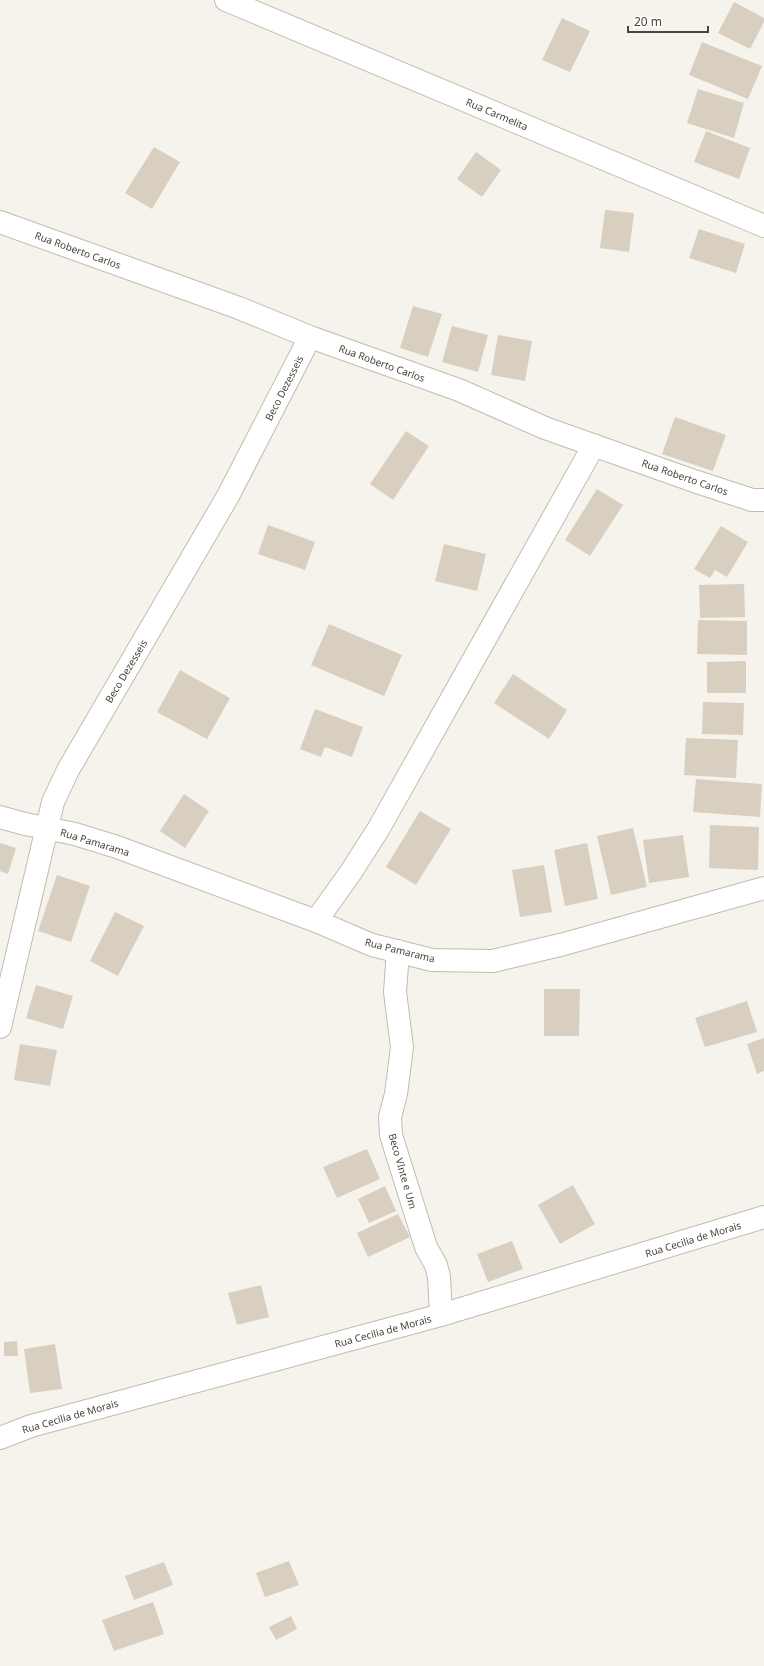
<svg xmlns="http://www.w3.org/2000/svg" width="764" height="1666" font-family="'Noto Sans',sans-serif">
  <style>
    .building { fill: #d8cfc1 }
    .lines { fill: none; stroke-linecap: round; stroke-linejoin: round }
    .minor-casing { stroke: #c2bbae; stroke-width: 24 }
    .minor { stroke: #fff; stroke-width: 22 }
    .labels { text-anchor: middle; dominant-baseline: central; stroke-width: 3.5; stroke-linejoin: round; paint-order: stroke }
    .street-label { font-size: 10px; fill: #4b4439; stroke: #fff }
  </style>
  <rect width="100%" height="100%" fill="#f6f3ec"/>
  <path class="building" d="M 734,2 L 764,18 L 764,22 L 750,49 L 718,33 Z
    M 562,18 L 590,31 L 570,72 L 542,60 Z
    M 702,42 L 762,66 L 748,99 L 689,75 Z
    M 698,89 L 744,103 L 734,138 L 687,123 Z
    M 706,131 L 750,148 L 739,179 L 694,162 Z
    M 154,147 L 180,162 L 152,209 L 125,193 Z
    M 476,152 L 501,170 L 482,197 L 457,179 Z
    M 605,210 L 634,213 L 629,252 L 600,248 Z
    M 699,229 L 745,244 L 736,273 L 689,258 Z
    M 413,306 L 442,314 L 428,357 L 400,348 Z
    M 452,326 L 488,335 L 478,372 L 442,362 Z
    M 498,335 L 532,341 L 525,381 L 491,375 Z
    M 675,417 L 726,435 L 713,471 L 662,454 Z
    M 406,431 L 429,446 L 393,500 L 370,484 Z
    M 597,489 L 623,505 L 590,556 L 565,540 Z
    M 268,525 L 315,542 L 305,570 L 258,554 Z
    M 721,526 L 748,542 L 727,577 L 715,570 L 710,578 L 694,569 Z
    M 444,544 L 486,554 L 477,591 L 435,581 Z
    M 744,584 L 745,617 L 700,618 L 699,585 Z
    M 698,620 L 747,621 L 747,655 L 697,654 Z
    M 329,624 L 402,655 L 384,696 L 311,665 Z
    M 746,661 L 746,693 L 707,693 L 707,662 Z
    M 180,670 L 230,698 L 207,739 L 157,712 Z
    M 513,674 L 567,710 L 549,739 L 494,703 Z
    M 703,702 L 744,703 L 743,735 L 702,734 Z
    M 315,709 L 363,727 L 352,757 L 325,747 L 321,757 L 300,749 Z
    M 686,738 L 738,740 L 736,778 L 684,775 Z
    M 696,779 L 762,784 L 760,817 L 693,812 Z
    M 184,794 L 209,811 L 185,848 L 160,831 Z
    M 420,811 L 451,829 L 416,885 L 386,867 Z
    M 710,825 L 759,827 L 758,870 L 709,868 Z
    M 633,828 L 647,887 L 611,895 L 597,836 Z
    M 683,835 L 689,877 L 649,883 L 643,840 Z
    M 0,843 L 16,848 L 8,874 L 0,871 Z
    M 587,843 L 598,899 L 565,906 L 554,850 Z
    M 544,865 L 552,912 L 520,917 L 512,870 Z
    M 57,875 L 90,886 L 71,942 L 38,931 Z
    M 115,912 L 144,926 L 118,976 L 90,961 Z
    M 36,985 L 73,996 L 63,1029 L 26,1018 Z
    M 544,989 L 580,989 L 579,1036 L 544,1036 Z
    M 747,1001 L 757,1032 L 705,1047 L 695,1018 Z
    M 764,1038 L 764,1071 L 757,1074 L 747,1044 Z
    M 20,1044 L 57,1050 L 50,1086 L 14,1080 Z
    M 367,1149 L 380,1179 L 337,1198 L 323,1167 Z
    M 573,1185 L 595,1224 L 560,1244 L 538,1205 Z
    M 385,1186 L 396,1211 L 369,1223 L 358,1199 Z
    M 398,1214 L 410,1237 L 368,1257 L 357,1233 Z
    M 512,1241 L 523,1269 L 488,1282 L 477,1254 Z
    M 261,1285 L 269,1317 L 237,1325 L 228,1293 Z
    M 17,1341 L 18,1356 L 4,1356 L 4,1342 Z
    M 55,1344 L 62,1389 L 30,1393 L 24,1349 Z
    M 289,1561 L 299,1585 L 265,1597 L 256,1573 Z
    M 164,1562 L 173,1585 L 134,1600 L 125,1576 Z
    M 153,1602 L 164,1634 L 114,1651 L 102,1620 Z
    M 291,1616 L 297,1629 L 276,1640 L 269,1627 Z"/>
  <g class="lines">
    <defs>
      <path id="minor" d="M 226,0 L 764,226
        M 0,222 L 239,308 L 310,337 L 459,390 L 545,428 L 694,481 L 752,500 L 764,500
        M 0,817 L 25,824 L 75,834 L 117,847 L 316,921 L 372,945 L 432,960 L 493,961 L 564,944 L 764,888
        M 316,921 L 351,872 L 379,828 L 594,445
        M 398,951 L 395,992 L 402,1047 L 396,1094 L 390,1117 L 391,1135 L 426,1247 L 436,1265 L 439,1277 L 441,1315
        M 0,1027 L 53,802 L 68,770 L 228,496 L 310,337
        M 0,1438 L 31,1426 L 441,1315 L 764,1217"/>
    </defs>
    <use href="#minor" class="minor-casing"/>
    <use href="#minor" class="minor"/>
  </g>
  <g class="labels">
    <g class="street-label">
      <text transform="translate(497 114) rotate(23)">Rua Carmelita</text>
      <text transform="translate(78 250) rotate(20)">Rua Roberto Carlos</text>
      <text transform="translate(382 363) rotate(20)">Rua Roberto Carlos</text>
      <text transform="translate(284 388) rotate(-63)">Beco Dezesseis</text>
      <text transform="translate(685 477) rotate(19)">Rua Roberto Carlos</text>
      <text transform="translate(126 671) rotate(-59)">Beco Dezesseis</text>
      <text transform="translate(95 842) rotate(17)">Rua Pamarama</text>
      <text transform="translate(400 950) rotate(14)">Rua Pamarama</text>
      <text transform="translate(403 1171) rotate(74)">Beco VInte e Um</text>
      <text transform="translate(693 1239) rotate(-17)">Rua Cecilia de Morais</text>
      <text transform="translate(383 1331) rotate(-15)">Rua Cecilia de Morais</text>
      <text transform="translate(70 1416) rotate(-16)">Rua Cecilia de Morais</text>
    </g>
  </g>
  <path d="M628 26v6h80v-6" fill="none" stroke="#4b4439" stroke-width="2"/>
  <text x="634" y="26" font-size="12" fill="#4b4439" stroke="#ffffff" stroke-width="3" paint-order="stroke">20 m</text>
</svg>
